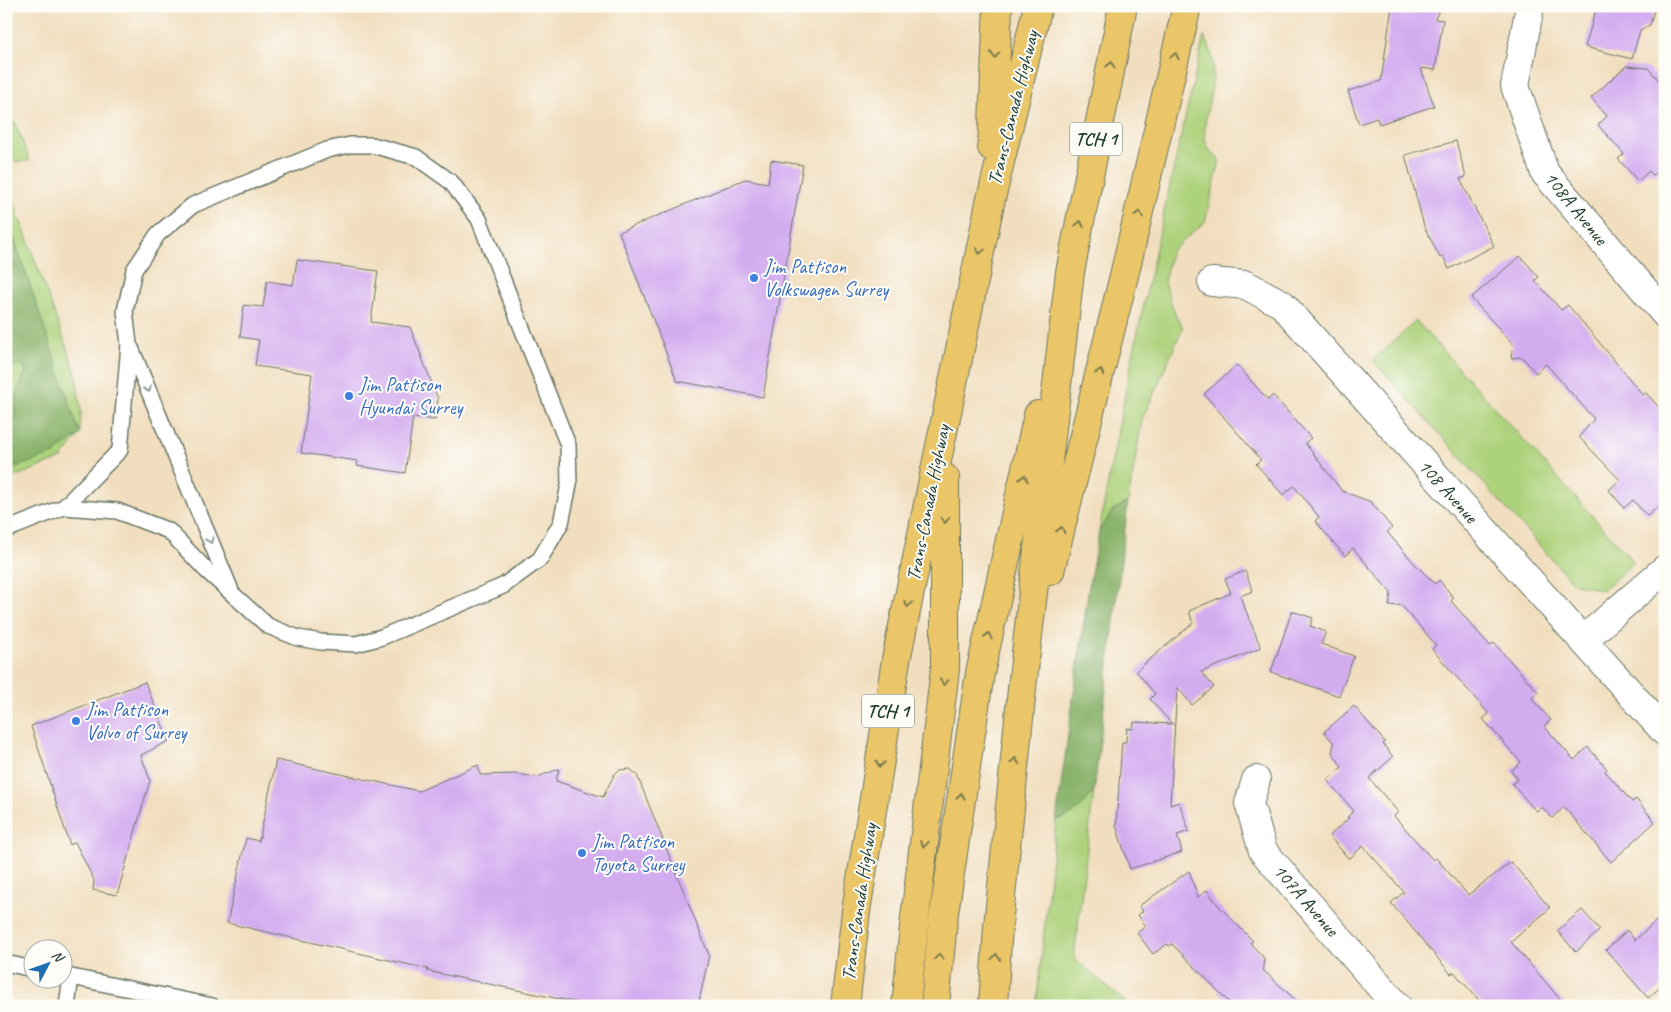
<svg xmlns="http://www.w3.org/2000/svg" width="1671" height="1012" font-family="Caveat,sans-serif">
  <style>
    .green { fill: #add27c; stroke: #668858 }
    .forest { fill: #8ab46c; stroke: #547850 }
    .building { fill: #d3acf0 }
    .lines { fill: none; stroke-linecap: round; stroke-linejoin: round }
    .lane-casing { stroke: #687564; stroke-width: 18 }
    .street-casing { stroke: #687564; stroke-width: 30 }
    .highway-casing { stroke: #687564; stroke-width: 30 }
    .lane { stroke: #fff; stroke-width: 15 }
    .street { stroke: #fff; stroke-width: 28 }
    .highway { stroke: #eac669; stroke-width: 28 }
    .oneway { stroke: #7a7b4c }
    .oneway2 { stroke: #8f9e9a }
    .shop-dot { fill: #3f7fe0; stroke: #fdfcf7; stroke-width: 2 }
    .labels { text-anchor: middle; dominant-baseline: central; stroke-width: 4; stroke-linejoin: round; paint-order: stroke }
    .shield { fill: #fdfcf7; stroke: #62766e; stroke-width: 1 }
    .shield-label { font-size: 19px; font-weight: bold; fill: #1f3d34 }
    .street-label { font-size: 20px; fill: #1f3d34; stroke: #fdfcf7 }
    .shop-label { font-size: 20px; fill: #366cbe; stroke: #fdfcf7; text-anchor: start }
  </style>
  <rect width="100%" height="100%" fill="#fdfcf7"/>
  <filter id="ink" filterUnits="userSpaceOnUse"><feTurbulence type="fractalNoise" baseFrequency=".02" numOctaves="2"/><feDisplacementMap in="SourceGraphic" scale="10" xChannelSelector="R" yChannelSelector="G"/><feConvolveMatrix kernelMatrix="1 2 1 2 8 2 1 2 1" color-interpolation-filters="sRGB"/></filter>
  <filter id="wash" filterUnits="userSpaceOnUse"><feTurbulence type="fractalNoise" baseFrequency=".0096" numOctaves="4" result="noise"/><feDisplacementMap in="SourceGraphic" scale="20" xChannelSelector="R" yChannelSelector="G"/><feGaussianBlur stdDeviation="1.12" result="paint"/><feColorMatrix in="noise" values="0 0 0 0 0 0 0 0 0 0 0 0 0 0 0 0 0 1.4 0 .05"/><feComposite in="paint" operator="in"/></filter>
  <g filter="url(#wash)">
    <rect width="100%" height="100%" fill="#f1debe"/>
    <path class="green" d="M 1204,36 C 1229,74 1193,124 1209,149 C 1211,153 1217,156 1220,160 L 1205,222 L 1171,251 L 1164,282 L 1175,314 L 1183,328 L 1142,420 L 1128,502 L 1113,510 L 1099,532 C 1128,366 1166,201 1204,36 Z
      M 15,122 L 30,161 L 17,162 L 6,159 L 6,126 Z
      M 6,180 L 75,370 L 81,409 L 80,434 L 61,459 L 6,480 L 6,470 L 54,454 L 6,214 Z
      M 1416,321 L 1634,562 L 1603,590 L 1574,584 L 1373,360 Z
      M 20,363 L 26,370 L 16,398 L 15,415 L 11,424 L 6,426 L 6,370 Z
      M 1094,791 L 1074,958 L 1130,1006 L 1036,1006 L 1056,820 C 1074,817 1083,805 1094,791 Z"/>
    <path class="forest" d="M 6,214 L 80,434 L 54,454 L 6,470 L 6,426 L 11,424 L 15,415 L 16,398 L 26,370 L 20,363 L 6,370 Z
      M 1128,502 L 1094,791 C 1083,805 1074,817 1056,820 L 1090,579 L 1099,532 L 1113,510 Z"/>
    <g id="blocks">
      <path class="building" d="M 1392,6 L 1441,6 L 1435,19 L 1443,20 L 1435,70 L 1421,68 L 1434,106 L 1379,124 L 1377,118 L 1359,124 L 1348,91 L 1381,81 Z
        M 1597,6 L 1655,6 L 1650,25 L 1640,30 L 1632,59 L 1585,47 Z
        M 1626,66 L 1648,68 L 1665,87 L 1665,164 L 1653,175 L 1649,171 L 1638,181 L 1618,159 L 1624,154 L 1598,125 L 1607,116 L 1591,98 Z
        M 1456,141 L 1466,177 L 1460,179 L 1494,246 L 1449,269 L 1443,256 L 1440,258 L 1424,226 L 1405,155 Z
        M 771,160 L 803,165 L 763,397 L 677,381 L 619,232 L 745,179 L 768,183 Z
        M 1520,256 L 1539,277 L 1535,280 L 1561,310 L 1568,305 L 1643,395 L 1646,393 L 1665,414 L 1665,501 L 1647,516 L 1633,500 L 1624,508 L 1609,490 L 1620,480 L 1579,437 L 1594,419 L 1546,364 L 1536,373 L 1522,357 L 1511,358 L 1513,344 L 1471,298 Z
        M 297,260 L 378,271 L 371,322 L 410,327 L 438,399 L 435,420 L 413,417 L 405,473 L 357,466 L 358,461 L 301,453 L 312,374 L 255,366 L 259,340 L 240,337 L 244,305 L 263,307 L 267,281 L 293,285 Z
        M 1237,365 L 1268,400 L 1273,395 L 1311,438 L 1305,443 L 1342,491 L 1371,502 L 1392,528 L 1387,532 L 1414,563 L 1435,584 L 1439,580 L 1454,598 L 1451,601 L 1490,646 L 1494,643 L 1538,692 L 1532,699 L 1551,720 L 1544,726 L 1574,760 L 1588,747 L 1607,769 L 1605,771 L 1632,802 L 1636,799 L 1655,822 L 1611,862 L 1564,807 L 1552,818 L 1542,807 L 1536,811 L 1512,784 L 1518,779 L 1511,771 L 1521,762 L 1483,719 L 1489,714 L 1432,649 L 1436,645 L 1401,605 L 1389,606 L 1391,593 L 1353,548 L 1345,556 L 1315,521 L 1319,517 L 1294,486 L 1283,495 L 1256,464 L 1261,460 L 1204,394 Z
        M 1245,571 L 1253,591 L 1240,596 L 1261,648 L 1201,672 L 1214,687 L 1192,705 L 1177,687 L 1170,805 L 1179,802 L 1189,831 L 1177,835 L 1182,852 L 1130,869 L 1116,826 L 1122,742 L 1126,742 L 1127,728 L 1133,729 L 1134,722 L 1172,724 L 1150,699 L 1155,694 L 1136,671 L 1193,623 L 1189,611 L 1231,593 L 1225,579 Z
        M 1292,611 L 1313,618 L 1310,626 L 1326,632 L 1321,644 L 1354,656 L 1339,696 L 1271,672 Z
        M 145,682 L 169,741 L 141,755 L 150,780 L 117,895 L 93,890 L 94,880 L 75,842 L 70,845 L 31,726 Z
        M 1354,706 L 1385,742 L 1383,744 L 1393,757 L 1369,778 L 1398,812 L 1394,816 L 1433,860 L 1436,858 L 1468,895 L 1511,862 L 1550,908 L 1511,942 L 1566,1006 L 1484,1006 L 1454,972 L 1451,974 L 1391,903 L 1404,892 L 1363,846 L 1349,859 L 1329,836 L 1349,818 L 1347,817 L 1354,811 L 1327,780 L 1342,767 L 1332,752 L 1334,743 L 1324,732 Z
        M 276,760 L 419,791 L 478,765 L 480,775 L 516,774 L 537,777 L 559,769 L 556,781 L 603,797 L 614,775 L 619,770 L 630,769 L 637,775 L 709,955 L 698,1006 L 593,1006 L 427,971 L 428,969 L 227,923 L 246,838 L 259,841 Z
        M 1189,871 L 1198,897 L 1207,890 L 1219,906 L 1253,941 L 1250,943 L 1264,958 L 1263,970 L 1302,1006 L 1233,1006 L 1172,944 L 1169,946 L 1167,944 L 1153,954 L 1137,933 L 1146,926 L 1138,915 L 1143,911 L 1139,906 Z
        M 1582,910 L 1600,930 L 1576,952 L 1557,931 Z
        M 1665,913 L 1665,983 L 1648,998 L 1606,950 L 1627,930 L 1635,940 Z"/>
    </g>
  </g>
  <g filter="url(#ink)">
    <use href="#blocks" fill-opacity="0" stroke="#687564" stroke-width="1"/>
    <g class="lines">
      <defs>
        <path id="lane" d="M 350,145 L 372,145 L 416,157 L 451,182 L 479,219 L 568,445 L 569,485 L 561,523 L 540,559 L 503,586 L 382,637 L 356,644 L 321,642 L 298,638 L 268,626 L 207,571 L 169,531 L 117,511 L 64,507 L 120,450 L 129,344 L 125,311 L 134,270 L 158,234 L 193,205 L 327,150 Z
          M 131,348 L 230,588
          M 6,530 L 64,507
          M 6,963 L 32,969
          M 62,975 L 212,1006
          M 67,1006 L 71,977"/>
        <path id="street" d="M 1530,6 L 1515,86 L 1545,173 L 1665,314
          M 1212,282 L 1246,285 L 1282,304 L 1665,732
          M 1583,640 L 1665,569
          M 1256,780 L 1249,803 L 1263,851 L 1397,1006"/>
        <path id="highway" d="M 992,147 L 998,6
          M 1050,571 L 1123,280 L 1187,6
          M 845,1006 L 856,911 L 896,660 L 990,203 L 1038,6
          M 906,1006 L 915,917 L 945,669 L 945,478
          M 935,1006 L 943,920 L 980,673 L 1038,415
          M 993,1006 L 998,926 L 1023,679 L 1070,272 L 1123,6"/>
      </defs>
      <use href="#lane" class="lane-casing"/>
      <use href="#street" class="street-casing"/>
      <use href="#highway" class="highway-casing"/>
      <use href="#lane" class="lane"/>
      <use href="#street" class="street"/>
      <use href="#highway" class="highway"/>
    </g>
    <defs><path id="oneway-chevron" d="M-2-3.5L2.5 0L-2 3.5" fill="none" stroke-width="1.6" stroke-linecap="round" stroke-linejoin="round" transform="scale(1.25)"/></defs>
    <g class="oneway">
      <use href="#oneway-chevron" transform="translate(995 55) rotate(92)"/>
      <use href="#oneway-chevron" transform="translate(1175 56) rotate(-77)"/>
      <use href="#oneway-chevron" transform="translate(1111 65) rotate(-79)"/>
      <use href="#oneway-chevron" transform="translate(1139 214) rotate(-77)"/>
      <use href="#oneway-chevron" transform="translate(1080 224) rotate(-79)"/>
      <use href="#oneway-chevron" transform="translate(980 251) rotate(102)"/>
      <use href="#oneway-chevron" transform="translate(1100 372) rotate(-76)"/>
      <use href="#oneway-chevron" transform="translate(1024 478) rotate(-77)"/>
      <use href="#oneway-chevron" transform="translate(945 520) rotate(90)"/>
      <use href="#oneway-chevron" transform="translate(1061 530) rotate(-76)"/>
      <use href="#oneway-chevron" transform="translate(908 604) rotate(101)"/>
      <use href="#oneway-chevron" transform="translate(988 636) rotate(-77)"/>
      <use href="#oneway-chevron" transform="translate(944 682) rotate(97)"/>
      <use href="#oneway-chevron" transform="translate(1015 761) rotate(-84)"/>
      <use href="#oneway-chevron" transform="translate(880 764) rotate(99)"/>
      <use href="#oneway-chevron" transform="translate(961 796) rotate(-81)"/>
      <use href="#oneway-chevron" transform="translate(924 844) rotate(97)"/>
      <use href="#oneway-chevron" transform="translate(939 957) rotate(-85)"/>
      <use href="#oneway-chevron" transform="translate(996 957) rotate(-86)"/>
    </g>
    <g class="oneway2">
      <use href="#oneway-chevron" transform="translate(148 389) rotate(68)"/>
      <use href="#oneway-chevron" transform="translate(210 540) rotate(68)"/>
    </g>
  </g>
  <g class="shop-dot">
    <circle cx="754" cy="278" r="5"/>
    <circle cx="349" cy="396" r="5"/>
    <circle cx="76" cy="721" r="5"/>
    <circle cx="582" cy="853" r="5"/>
  </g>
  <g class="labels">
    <g class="shield">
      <rect x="1070" y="122.5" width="52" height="33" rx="4"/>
      <rect x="862" y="694.5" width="52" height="33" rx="4"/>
    </g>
    <g class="shield-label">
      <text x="1096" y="139">TCH 1</text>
      <text x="888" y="711">TCH 1</text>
    </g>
    <g class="street-label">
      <text transform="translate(1013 108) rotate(-76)">Trans-Canada Highway</text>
      <text transform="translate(1576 208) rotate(51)">108A Avenue</text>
      <text transform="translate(1448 491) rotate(48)">108 Avenue</text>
      <text transform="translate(928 503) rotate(-79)">Trans-Canada Highway</text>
      <text transform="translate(1306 900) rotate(49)">107A Avenue</text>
      <text transform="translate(859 902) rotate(-82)">Trans-Canada Highway</text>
    </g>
    <g class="shop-label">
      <text x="764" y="266">Jim Pattison<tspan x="764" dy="23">Volkswagen Surrey</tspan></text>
      <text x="359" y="384">Jim Pattison<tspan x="359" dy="23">Hyundai Surrey</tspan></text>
      <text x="86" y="709">Jim Pattison<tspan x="86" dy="23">Volvo of Surrey</tspan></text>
      <text x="592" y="841">Jim Pattison<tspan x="592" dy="23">Toyota Surrey</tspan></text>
    </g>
  </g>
  <rect width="1671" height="1012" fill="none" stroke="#fdfcf7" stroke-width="25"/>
  <g transform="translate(48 964) rotate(49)"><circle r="24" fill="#fdfcf7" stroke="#a4b0a9"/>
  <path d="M0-4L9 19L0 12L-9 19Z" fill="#1f6fb2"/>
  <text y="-8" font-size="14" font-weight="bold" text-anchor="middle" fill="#1f3d34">N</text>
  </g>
</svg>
